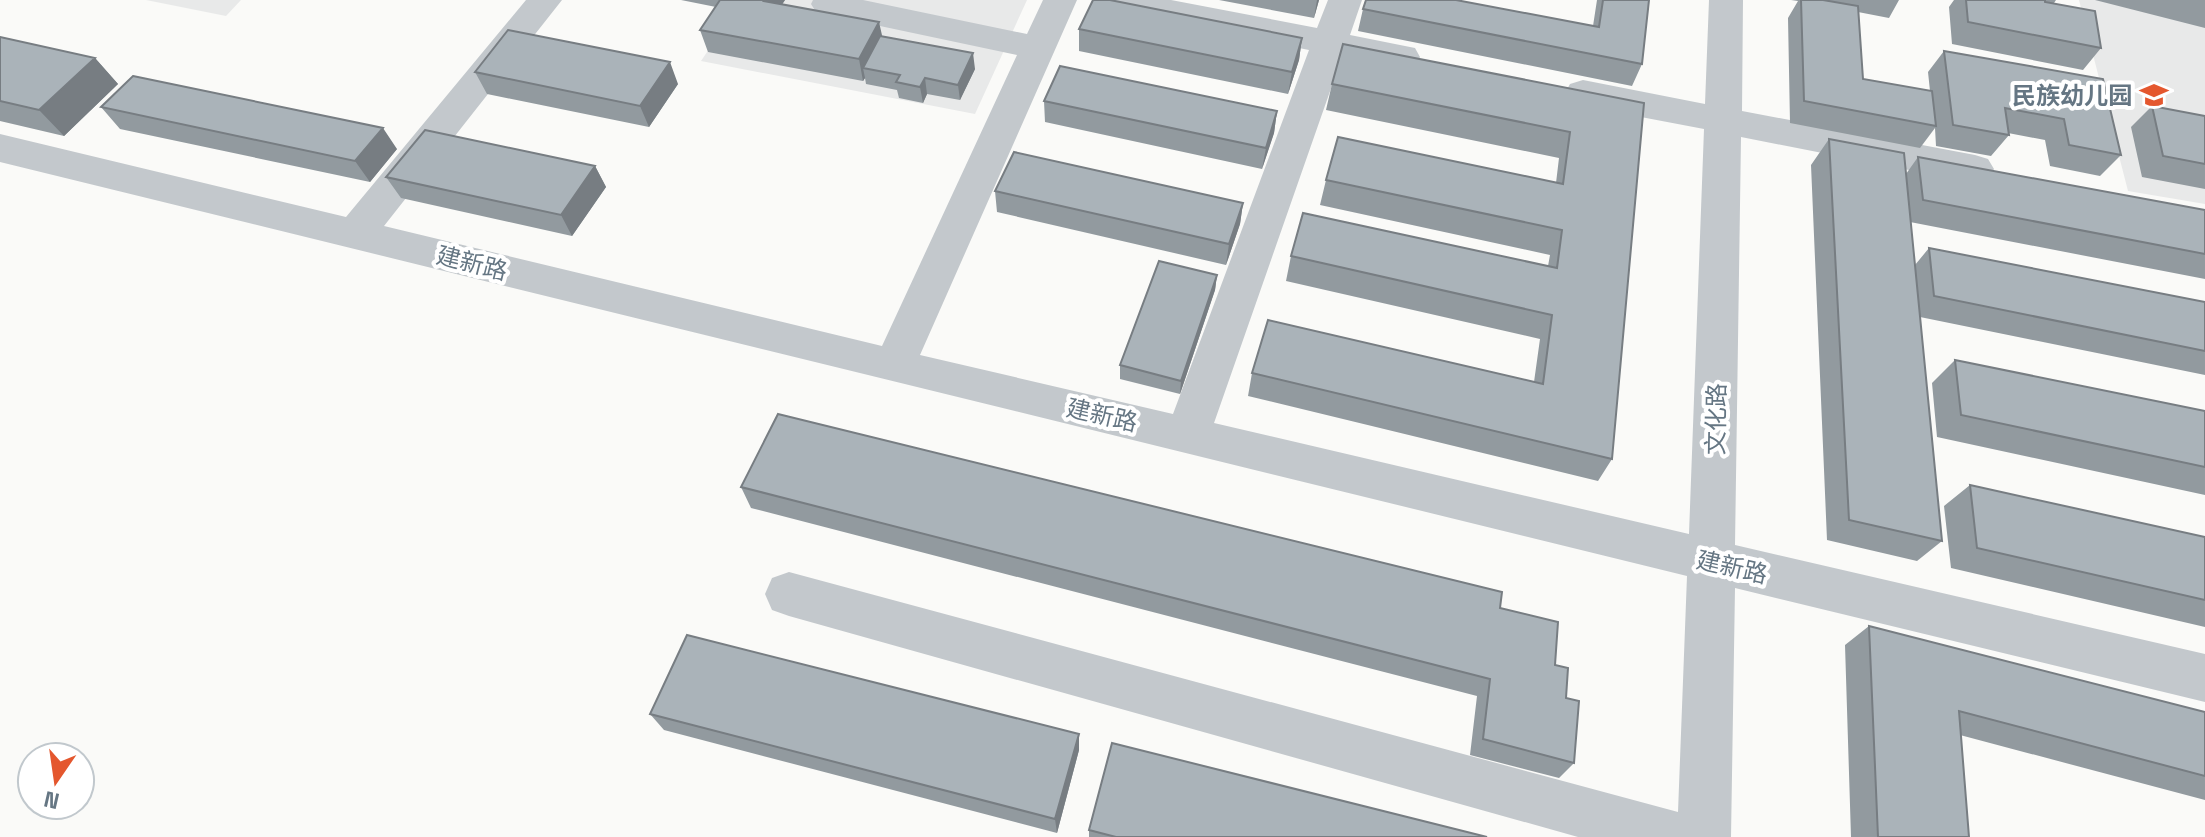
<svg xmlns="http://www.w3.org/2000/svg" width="2205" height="837" font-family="'Space Grotesk','Noto Sans SC',sans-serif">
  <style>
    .built { fill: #e8e9e9 }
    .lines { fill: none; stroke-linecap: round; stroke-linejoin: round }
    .minor { fill: #c3c8cc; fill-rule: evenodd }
    .wall { fill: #929a9f }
    .shaded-wall { fill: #777d82 }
    .building { fill: #aab3b9; stroke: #777d82; stroke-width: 2 }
    .labels { text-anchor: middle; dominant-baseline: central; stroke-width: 8; stroke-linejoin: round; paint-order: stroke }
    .poi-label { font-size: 24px; font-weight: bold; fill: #657683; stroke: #fff; text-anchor: end }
    .street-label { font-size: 24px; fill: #657683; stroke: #fff }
  </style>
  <rect width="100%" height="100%" fill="#fafaf8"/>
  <path class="built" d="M 146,0 L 241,0 L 226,16 Z
    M 742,0 L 1027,0 L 975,114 L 701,61 Z
    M 2079,0 L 2205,0 L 2205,204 L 2128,191 Z"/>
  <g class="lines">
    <path class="minor" d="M 526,0 L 562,0 L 384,226 L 882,346 L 1017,55 L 828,15 L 816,12 L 811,4 L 813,0 L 863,0 L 1027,34 L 1043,0 L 1077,0 L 920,355 L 1173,414 L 1309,50 L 1114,11 L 1102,8 L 1097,0 L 1171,0 L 1317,28 L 1328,0 L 1362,0 L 1350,35 L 1415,48 L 1420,57 L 1415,66 L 1402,69 L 1342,57 L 1214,423 L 1689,534 L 1704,129 L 1583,106 L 1570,102 L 1565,93 L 1570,84 L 1583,80 L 1705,104 L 1709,0 L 1743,0 L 1742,111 L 1975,155 L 1988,159 L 1994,169 L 1988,179 L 1975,183 L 1741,137 L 1735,545 L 2205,654 L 2205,702 L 1735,588 L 1731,837 L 1578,837 L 789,616 L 772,610 L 765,594 L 772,578 L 789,572 L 1678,812 L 1687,576 L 0,162 L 0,134 L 346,217 Z"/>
  </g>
  <path class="wall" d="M 681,0 L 785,0 L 782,4 L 882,36 L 975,69 L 960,100 L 927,94 L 923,103 L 899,98 L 897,90 L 866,84 L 865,78 L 863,81 L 708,52 L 700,30 L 716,7 Z
    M 1219,0 L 1319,0 L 1314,18 Z
    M 1597,0 L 1649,0 L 1642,64 L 1632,86 L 1358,31 L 1363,9 L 1593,26 Z
    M 1791,0 L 1899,0 L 1889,18 L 1858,12 L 1863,79 L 1930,91 L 1928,72 L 1944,51 L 2103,79 L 2121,155 L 2100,176 L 2050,166 L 2045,140 L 2008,133 L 2009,135 L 1991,156 L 1936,146 L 1935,128 L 1920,148 L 1790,123 L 1788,18 L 1798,1 Z
    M 1954,0 L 2056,0 L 2054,3 L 2101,48 L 2083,70 L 1952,44 L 1949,7 Z
    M 2095,0 L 2205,0 L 2205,28 Z
    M 1079,29 L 1302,38 L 1299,60 L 1288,94 L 1079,51 Z
    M 0,37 L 95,58 L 118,84 L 64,136 L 0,121 Z
    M 475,72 L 678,84 L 649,127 L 487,94 Z
    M 1332,84 L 1644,103 L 1612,459 L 1598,481 L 1248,396 L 1252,373 L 1534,382 L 1540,339 L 1286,281 L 1291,256 L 1548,266 L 1550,255 L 1320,205 L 1326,180 L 1556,183 L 1559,158 L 1326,110 Z
    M 1044,101 L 1277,111 L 1274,133 L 1262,169 L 1045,122 Z
    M 2152,106 L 2205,116 L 2205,189 L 2142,177 L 2131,127 Z
    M 101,107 L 397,149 L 370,182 L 120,129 Z
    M 1829,139 L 1906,174 L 1918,157 L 2205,210 L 2205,279 L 1910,222 L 1915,265 L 1929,248 L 2205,302 L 2205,375 L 1920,317 L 1942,541 L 1917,561 L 1827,540 L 1811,165 Z
    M 595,166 L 606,187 L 572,236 L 401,198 L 386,177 Z
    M 995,191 L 1243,203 L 1240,224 L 1226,265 L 997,212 Z
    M 1217,275 L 1215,290 L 1180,394 L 1120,379 L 1120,365 Z
    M 1955,360 L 2205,411 L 2205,495 L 1937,437 L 1932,383 Z
    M 1970,485 L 2205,537 L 2205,627 L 1951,568 L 1944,506 Z
    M 741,487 L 1500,608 L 1555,665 L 1566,698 L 1574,763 L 1559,778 L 1470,755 L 1477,696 L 751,508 Z
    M 1869,626 L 2205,712 L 2205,800 L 1960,735 L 1969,837 L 1851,837 L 1845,645 Z
    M 650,714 L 1079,734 L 1079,750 L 1057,833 L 664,730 Z
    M 1089,830 L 1487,837 L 1089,837 Z"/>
  <path class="shaded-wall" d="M 765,0 L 785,0 L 770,23 Z
    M 1317,0 L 1319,0 L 1314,18 Z
    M 879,22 L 884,44 L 863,68 L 865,78 L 863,81 L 859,59 Z
    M 1302,38 L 1299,60 L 1288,94 L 1292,72 Z
    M 973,53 L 975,69 L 960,100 L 958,85 Z
    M 95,58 L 118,84 L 64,136 L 39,110 Z
    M 670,62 L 678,84 L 649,127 L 640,106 Z
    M 925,78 L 927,94 L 923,103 L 920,87 Z
    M 1277,111 L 1274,133 L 1262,169 L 1266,148 Z
    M 383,128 L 397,149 L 370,182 L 355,161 Z
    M 595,166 L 606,187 L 572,236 L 561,215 Z
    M 1243,203 L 1240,224 L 1226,265 L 1229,244 Z
    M 1217,275 L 1215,290 L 1180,394 L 1181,381 Z
    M 1079,734 L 1079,750 L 1057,833 L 1055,819 Z"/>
  <path class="building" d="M 720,0 L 765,0 L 764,1 L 879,22 L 859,59 L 700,30 Z
    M 1093,0 L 1110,0 L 1302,38 L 1292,72 L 1079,29 Z
    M 1366,0 L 1456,0 L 1599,27 L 1603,0 L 1649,0 L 1642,64 L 1363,9 Z
    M 1801,0 L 1823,0 L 1858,6 L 1863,79 L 1932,91 L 1936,126 L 1804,101 Z
    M 1966,0 L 2045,0 L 2045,2 L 2095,11 L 2101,48 L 1968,22 Z
    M 508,30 L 670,62 L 640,106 L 475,72 Z
    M 880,36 L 973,53 L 958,85 L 925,78 L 920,87 L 896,82 L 900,75 L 863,68 Z
    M 0,37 L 95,58 L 39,110 L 0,101 Z
    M 1343,44 L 1644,103 L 1612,459 L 1252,373 L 1268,320 L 1543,384 L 1552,315 L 1291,256 L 1303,213 L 1557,268 L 1562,230 L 1326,180 L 1338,137 L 1563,184 L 1570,132 L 1332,84 Z
    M 1944,51 L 2103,79 L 2121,155 L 2069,145 L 2064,119 L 2005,108 L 2009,135 L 1953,125 Z
    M 1060,66 L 1277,111 L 1266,148 L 1044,101 Z
    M 133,76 L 383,128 L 355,161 L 101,107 Z
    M 2152,106 L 2205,116 L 2205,164 L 2163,156 Z
    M 425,130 L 595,166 L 561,215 L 386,177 Z
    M 1829,139 L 1904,153 L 1942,541 L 1849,520 Z
    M 1014,152 L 1243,203 L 1229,244 L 995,191 Z
    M 1918,157 L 2205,210 L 2205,254 L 1923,200 Z
    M 1929,248 L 2205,302 L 2205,351 L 1934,296 Z
    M 1159,261 L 1217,275 L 1181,381 L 1120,365 Z
    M 1955,360 L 2205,411 L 2205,467 L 1961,415 Z
    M 778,414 L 1502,592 L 1500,608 L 1558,622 L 1555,665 L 1568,668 L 1566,698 L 1579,701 L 1574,763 L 1483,739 L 1490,679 L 741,487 Z
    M 1970,485 L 2205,537 L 2205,600 L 1977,548 Z
    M 1869,626 L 2205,712 L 2205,776 L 1959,711 L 1969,837 L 1878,837 Z
    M 687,635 L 1079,734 L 1055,819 L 650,714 Z
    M 1112,743 L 1487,837 L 1116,837 L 1089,830 Z"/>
  <defs>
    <symbol id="school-bare" viewBox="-9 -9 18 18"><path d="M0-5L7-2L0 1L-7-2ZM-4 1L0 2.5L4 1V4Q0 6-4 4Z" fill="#e4572e" stroke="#fff" stroke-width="2.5" paint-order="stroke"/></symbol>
  </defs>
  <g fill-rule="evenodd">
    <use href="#school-bare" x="2134" y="75" width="40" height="40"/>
  </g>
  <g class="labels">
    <g class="poi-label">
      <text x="2132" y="95">民族幼儿园</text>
    </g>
    <g class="street-label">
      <text transform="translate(472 263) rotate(14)">建新路</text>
      <text transform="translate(1102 415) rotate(13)">建新路</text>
      <text transform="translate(1716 419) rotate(-89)">文化路</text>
      <text transform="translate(1732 567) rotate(13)">建新路</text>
    </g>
  </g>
  <g transform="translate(56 781) rotate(193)"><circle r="38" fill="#ffffff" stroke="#c1c8cd" stroke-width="2"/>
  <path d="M0-6L14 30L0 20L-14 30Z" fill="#e4572e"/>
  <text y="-12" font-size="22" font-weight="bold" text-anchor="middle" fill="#657683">N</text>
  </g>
</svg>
